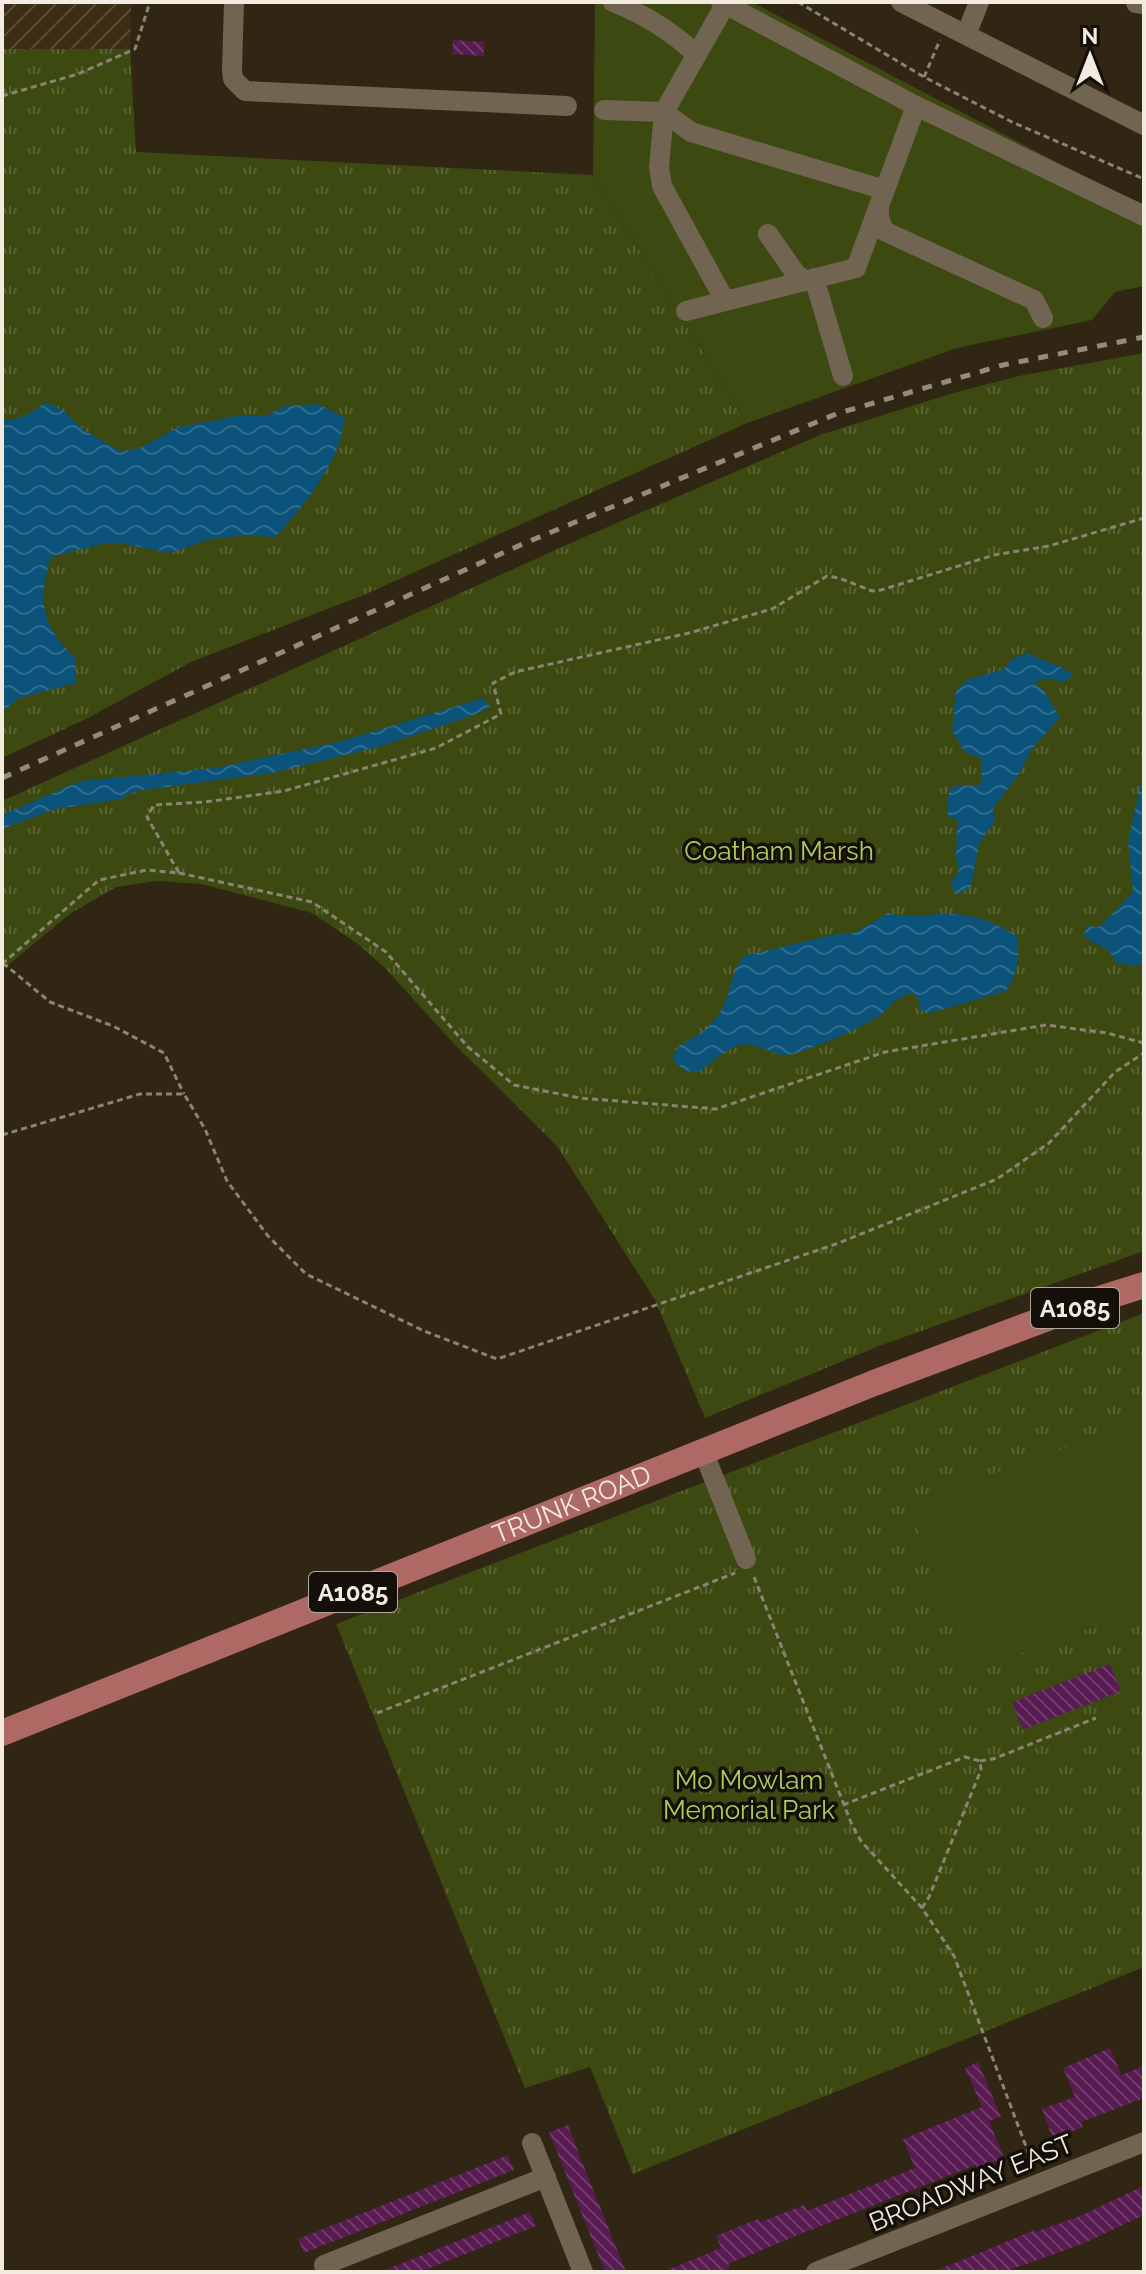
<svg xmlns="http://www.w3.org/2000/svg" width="1146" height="2274" font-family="Raleway,sans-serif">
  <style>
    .industrial { fill: url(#industrial-furrows) }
    .park { fill: url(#park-tufts) }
    .garden { fill: #3c4910 }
    .water { fill: url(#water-waves) }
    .building { fill: url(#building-back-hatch) }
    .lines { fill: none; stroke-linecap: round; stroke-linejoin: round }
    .path { stroke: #8b8373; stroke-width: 3; stroke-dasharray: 6 4; stroke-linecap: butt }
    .minor { stroke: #716551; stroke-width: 20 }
    .major { stroke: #af6965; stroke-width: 26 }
    .rail { stroke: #938b7b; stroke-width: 5; stroke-dasharray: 10 10; stroke-linecap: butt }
    .labels { text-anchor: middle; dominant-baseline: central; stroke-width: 7; stroke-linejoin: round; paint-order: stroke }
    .shield { fill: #140f08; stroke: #afaa9f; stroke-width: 2 }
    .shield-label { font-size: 24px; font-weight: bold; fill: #f2ece0 }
    .park-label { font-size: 26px; fill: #b0cc5a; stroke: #140f08 }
    .street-label { font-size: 26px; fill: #f2ece0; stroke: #140f08 }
  </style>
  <defs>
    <pattern id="industrial-furrows" width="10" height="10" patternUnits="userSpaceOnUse" patternTransform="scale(2)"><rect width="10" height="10" fill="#3b2e14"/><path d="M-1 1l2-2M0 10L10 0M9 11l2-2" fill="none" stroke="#584c36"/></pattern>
    <pattern id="park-tufts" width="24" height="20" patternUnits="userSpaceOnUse" patternTransform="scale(2)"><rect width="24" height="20" fill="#3c4910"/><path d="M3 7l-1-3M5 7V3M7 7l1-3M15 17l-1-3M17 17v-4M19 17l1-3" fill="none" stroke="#596332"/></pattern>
    <pattern id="water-waves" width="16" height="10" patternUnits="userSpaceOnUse" patternTransform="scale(2)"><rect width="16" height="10" fill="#0b537a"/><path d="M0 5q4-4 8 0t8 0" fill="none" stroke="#2f6c8d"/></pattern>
    <pattern id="building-back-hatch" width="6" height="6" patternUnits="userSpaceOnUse" patternTransform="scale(2)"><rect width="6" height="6" fill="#581b52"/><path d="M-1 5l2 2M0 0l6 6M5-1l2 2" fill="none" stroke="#703c6b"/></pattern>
  </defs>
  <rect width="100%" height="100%" fill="#302613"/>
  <path class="industrial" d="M 2,2 L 131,2 L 130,49 L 2,49 Z"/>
  <path class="park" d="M 2,49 L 130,49 L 136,152 L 593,175 L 747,423 L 366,594 L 191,662 L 88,718 L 2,758 Z
    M 1144,353 L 1144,1251 L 879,1346 L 705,1418 L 655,1300 L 557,1146 L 455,1045 L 386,969 L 358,944 L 312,913 L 201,884 L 157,881 L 116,887 L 71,913 L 2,970 L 2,801 L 573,542 L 820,435 L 953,393 L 1019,376 Z
    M 1144,1313 L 1144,1967 L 633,2174 L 590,2067 L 525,2088 L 336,1624 Z"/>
  <path class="garden" d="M 595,2 L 752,2 L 1110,190 L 1144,204 L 1144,286 L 1115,292 L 1092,320 L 957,348 L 747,423 L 593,175 Z
    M 1144,1419 L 1144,1609 L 969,1672 L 908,1504 Z"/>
  <path class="water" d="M 46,402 L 64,411 L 84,430 L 120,451 L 138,449 L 179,427 L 237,416 L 266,416 L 285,406 L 318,404 L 345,418 C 342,428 341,440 337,449 C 325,478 297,515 275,537 L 247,535 L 210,539 L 170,553 L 125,544 L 102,544 L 51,557 C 37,601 42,627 76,659 L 75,683 L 19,698 L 2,712 L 2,419 C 20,421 32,413 46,402 Z
    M 1027,653 C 1042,661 1058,664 1073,674 L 1065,682 L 1044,678 L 1034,682 L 1045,692 L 1060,718 L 1033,747 L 1019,774 L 993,808 L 995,820 L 979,844 L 971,887 L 955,895 L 951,882 L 959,871 L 956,857 L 957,820 L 948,816 C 947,779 951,786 980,786 L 982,772 L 981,759 L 965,752 L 952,731 L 956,691 L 967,680 L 1004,669 L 1012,659 Z
    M 483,698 L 490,707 L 471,716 L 378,747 L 272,773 L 136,791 L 121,799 L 55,809 L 2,829 L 2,815 L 81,781 L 215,768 L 342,741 Z
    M 1144,768 L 1144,965 L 1133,966 L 1117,963 L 1108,950 L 1084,937 L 1086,926 L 1099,927 L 1133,892 L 1128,842 Z
    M 888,913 C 912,919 928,913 951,914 C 975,914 997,924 1017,936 C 1020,958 1018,973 1006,991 L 930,1013 L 919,1010 L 919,1002 L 914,993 C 893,997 895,1005 879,1016 C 855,1031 826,1042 800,1052 C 772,1062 761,1040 740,1045 C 724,1049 712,1063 699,1072 L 686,1071 L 673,1061 C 674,1042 690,1042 702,1032 C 708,1027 715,1020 719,1014 C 731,996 730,973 744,956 L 837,934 L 854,933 Z"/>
  <path class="building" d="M 453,40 L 484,42 L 484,56 L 452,54 Z
    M 1110,1664 L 1121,1691 L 1023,1730 L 1012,1702 Z
    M 1110,2048 L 1121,2075 L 1144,2066 L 1144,2098 L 1081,2122 L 1083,2127 L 1053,2139 L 1042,2109 L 1075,2097 L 1063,2068 Z
    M 978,2062 L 1001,2117 L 989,2121 L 1004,2158 L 978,2169 L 976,2165 L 808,2231 L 728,2264 L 730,2268 L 720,2272 L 663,2272 L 721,2248 L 716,2236 L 758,2219 L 760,2222 L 804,2205 L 807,2211 L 915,2168 L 903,2139 L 982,2107 L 965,2068 Z
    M 568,2125 L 581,2159 L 626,2272 L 605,2272 L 549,2132 Z
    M 508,2155 L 514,2170 L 304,2253 L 298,2239 Z
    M 1141,2187 L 1144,2195 L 1144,2215 L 1082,2244 L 1004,2272 L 933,2272 L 1035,2230 L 1036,2232 L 1080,2216 Z
    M 530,2212 L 536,2226 L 420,2272 L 380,2272 Z"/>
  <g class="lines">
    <path class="path" d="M 798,2 L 924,77 L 1012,122 L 1144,179
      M 924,77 L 940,40
      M 2,96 L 78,74 L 135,49 L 150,2
      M 179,873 L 312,902 L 386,952 L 468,1047 L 514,1085 L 580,1098 L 716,1109 L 885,1052 L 1046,1025 L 1107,1033 L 1144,1043
      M 3,963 L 50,1002 L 113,1026 L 164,1053 L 184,1094
      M 2,964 L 99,880 L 147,870 L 179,873 L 147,817 L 154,805 L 205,802 L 284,791 L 436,748 L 501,714 L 493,683 L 515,672 L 689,633 L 772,609 L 827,576 L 839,578 L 872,591 L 881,590 L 994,555 L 1049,546 L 1144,518
      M 2,1135 L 140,1094 L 184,1094 L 205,1129 L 227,1181 L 268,1236 L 306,1274 L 424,1331 L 497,1359 L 836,1244 L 997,1179 L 1049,1143 L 1115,1072 L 1144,1053
      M 754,1577 L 852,1825 L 861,1841 L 922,1908 L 954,1956 L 1033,2165
      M 377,1713 L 735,1573
      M 980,1761 L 993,1759 L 1096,1718
      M 843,1805 L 965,1757 L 980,1761 L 981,1770 L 929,1897 L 922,1908"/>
    <path class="minor" d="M 234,2 L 232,70 L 233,79 L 245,91 L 567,106
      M 613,2 C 644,14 671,31 696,54
      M 721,2 L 916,106 L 1144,216
      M 901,2 L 1144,125
      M 1136,3 L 1144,4
      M 966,35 L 979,2
      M 604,110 L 664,112 L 725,5
      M 879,205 L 879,217 L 884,231 L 1034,300 L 1043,318
      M 768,234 L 796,274 L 805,280
      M 814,278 L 843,376
      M 724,299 L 662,186 L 659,167 L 664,112 L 691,132 L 885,190
      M 686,311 L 856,268 L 916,106
      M 703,1451 L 746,1559
      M 532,2143 L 583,2272
      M 324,2265 L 546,2177
      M 816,2272 L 1144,2142"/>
    <path class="major" id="s1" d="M 2,1733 L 874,1383 L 1090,1302 L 1144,1285"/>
    <path class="rail" d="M 2,778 L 525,543 L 836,414 L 1003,365 L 1144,337"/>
  </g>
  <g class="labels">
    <g class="shield">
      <rect x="1031" y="1288" width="88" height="40" rx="6"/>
      <rect x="309" y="1572" width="88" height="40" rx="6"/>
    </g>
    <g class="shield-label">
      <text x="1075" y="1308">A1085</text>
      <text x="353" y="1592">A1085</text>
    </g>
    <g class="park-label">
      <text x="779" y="851">Coatham Marsh</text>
      <text x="749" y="1780">Mo Mowlam<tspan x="749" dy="30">Memorial Park</tspan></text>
    </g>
    <g class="street-label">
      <text stroke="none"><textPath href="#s1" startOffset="614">TRUNK ROAD</textPath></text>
      <text transform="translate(971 2183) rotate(-22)">BROADWAY EAST</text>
    </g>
  </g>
  <rect width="1146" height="2274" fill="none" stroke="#f2ece0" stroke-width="8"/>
  <g transform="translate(1090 56)" stroke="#140f08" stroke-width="6" paint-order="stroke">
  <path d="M0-6L14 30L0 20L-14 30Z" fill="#f2ece0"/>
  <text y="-12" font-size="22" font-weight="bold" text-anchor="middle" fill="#f2ece0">N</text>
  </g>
</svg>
